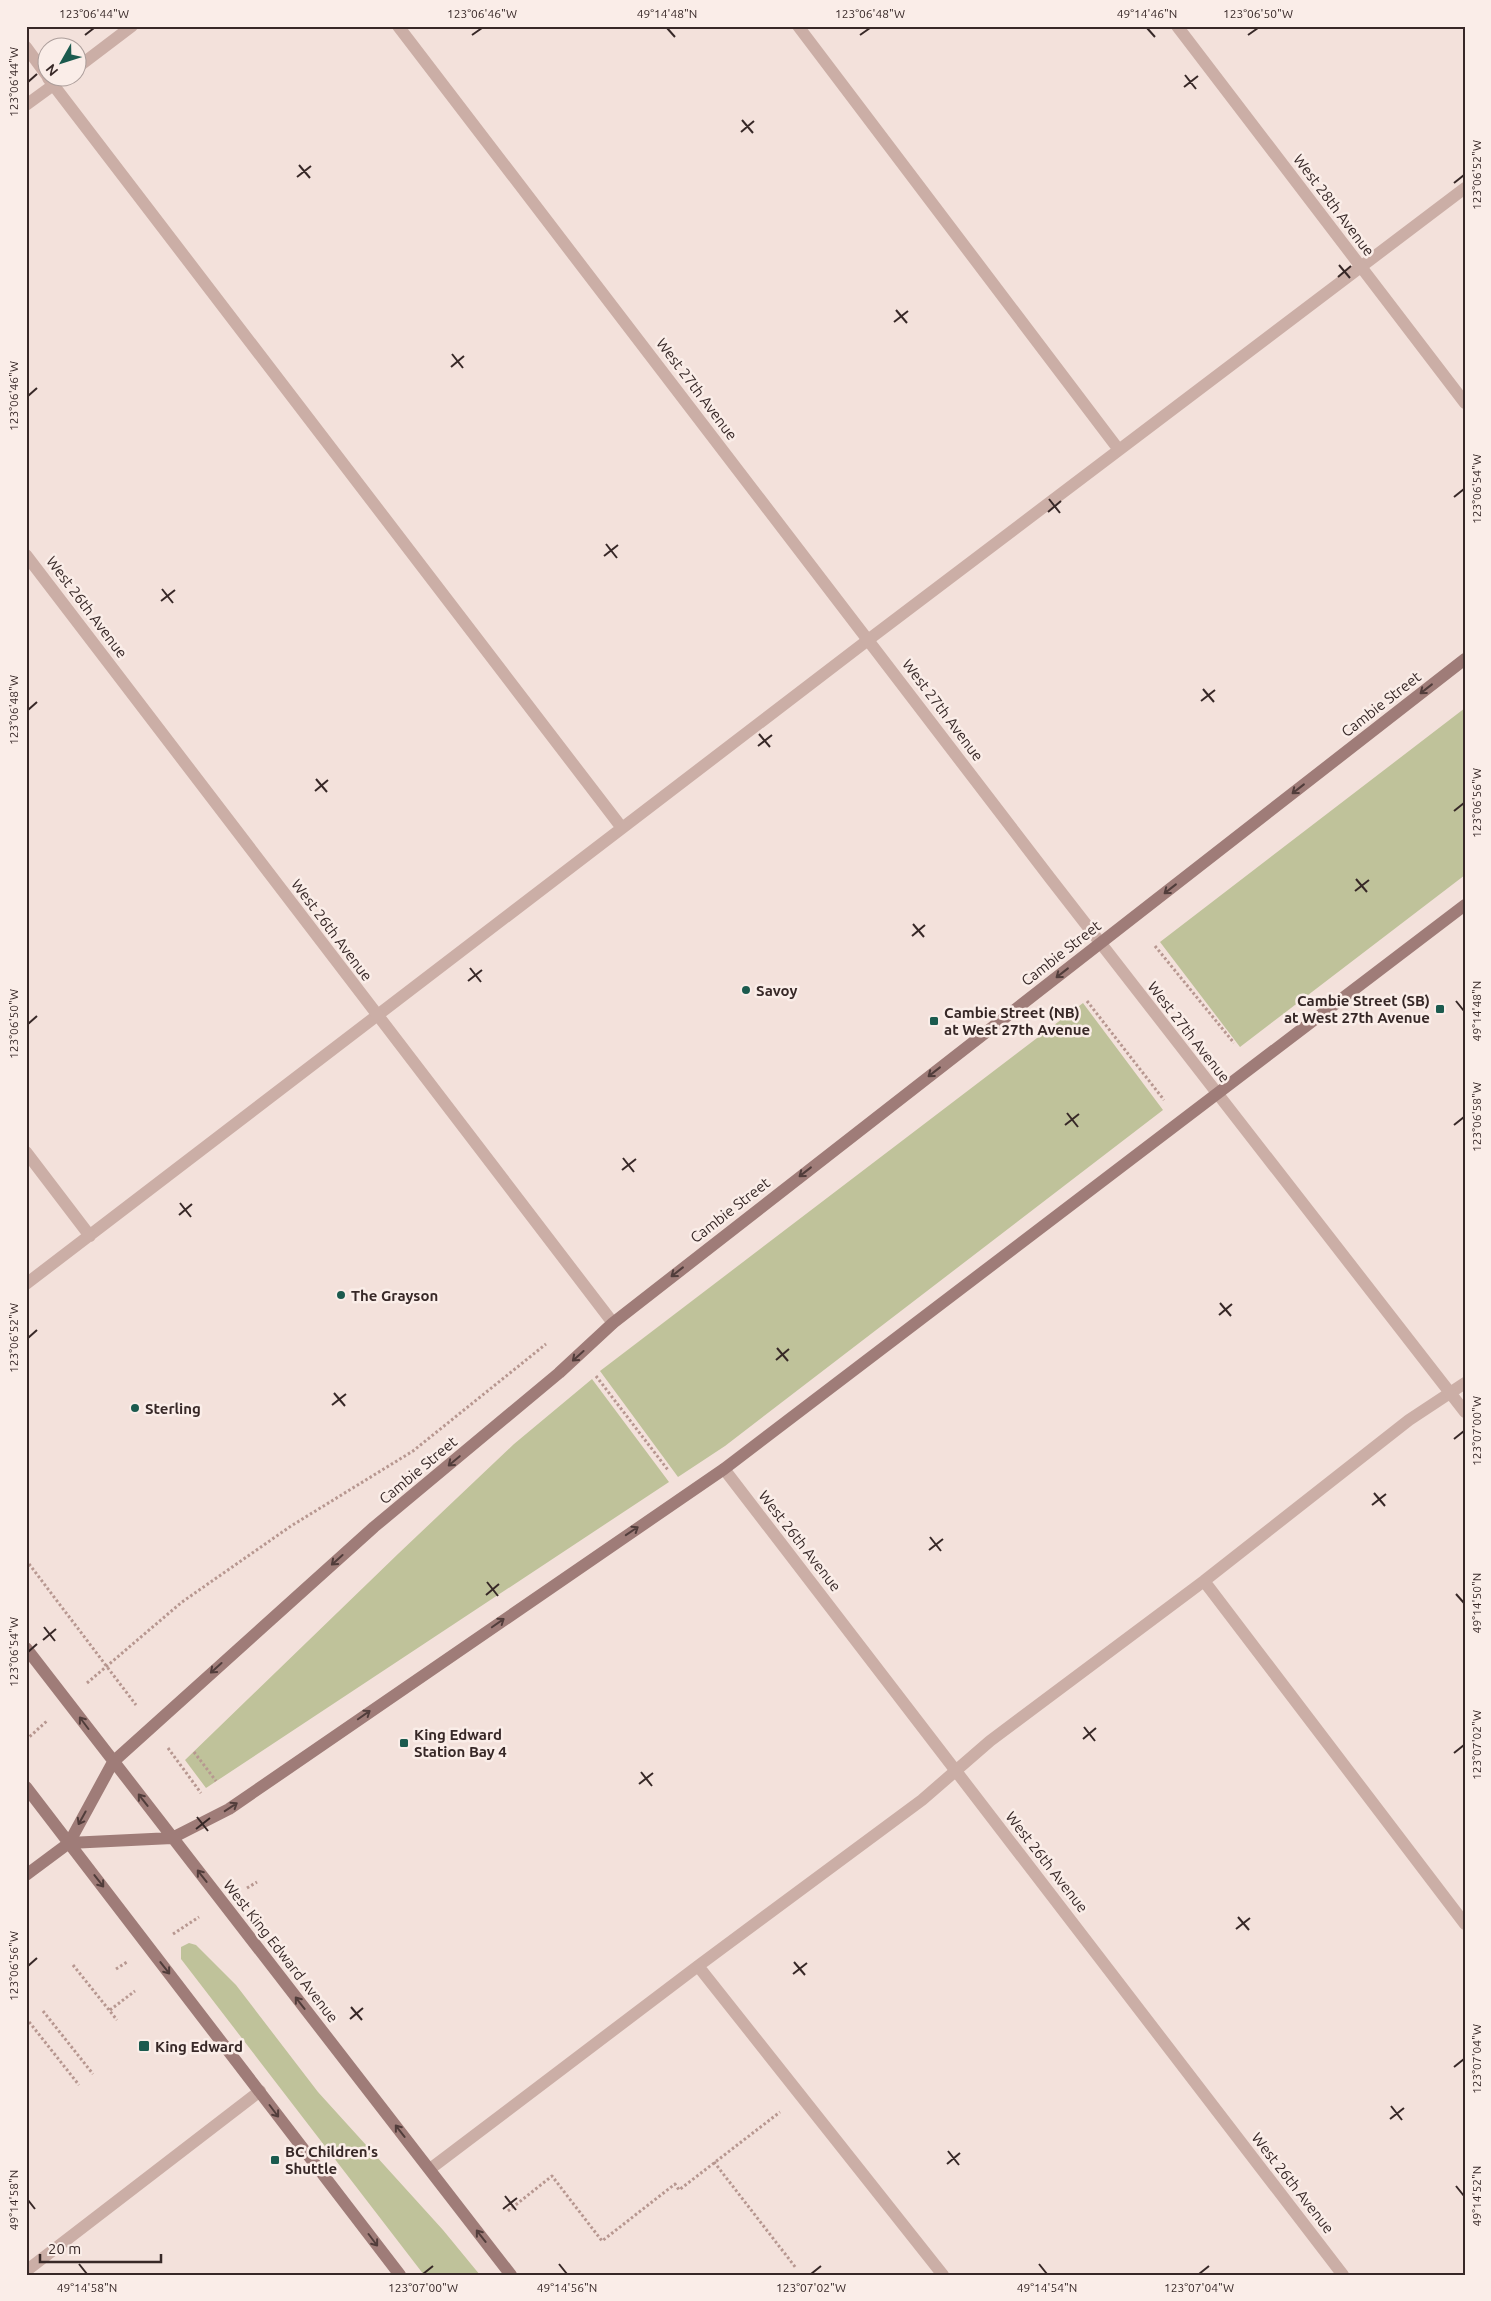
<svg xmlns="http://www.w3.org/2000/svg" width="1491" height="2301" font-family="Ubuntu,sans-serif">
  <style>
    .green { fill: #bfc29a }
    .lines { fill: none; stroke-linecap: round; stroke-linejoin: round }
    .path { stroke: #b79790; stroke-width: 3; stroke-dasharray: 2.5 2.5; stroke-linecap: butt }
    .lane { stroke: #cbaea6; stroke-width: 12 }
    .street { stroke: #cbaea6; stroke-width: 12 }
    .secondary { stroke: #9f7c78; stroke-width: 12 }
    .oneway { stroke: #513d3b }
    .ticks { fill: none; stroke: #372827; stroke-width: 2 }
    .poi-dot { fill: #1b5a4e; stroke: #faede8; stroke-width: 2 }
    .labels { text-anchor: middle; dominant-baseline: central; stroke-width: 5; stroke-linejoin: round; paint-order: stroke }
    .street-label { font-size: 15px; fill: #372827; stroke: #faede8 }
    .poi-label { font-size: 15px; font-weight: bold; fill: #372827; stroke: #faede8; text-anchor: start }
    .neatline { fill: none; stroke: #372827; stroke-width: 2 }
    .ticks-label { font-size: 12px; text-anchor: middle; fill: #372827 }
  </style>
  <rect width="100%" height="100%" fill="#f3e1db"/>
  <path class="green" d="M 1465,708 L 1465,875 L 1240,1047 L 1160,942 Z
    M 1083,1003 L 1163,1110 L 725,1446 L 678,1477 L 600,1371 Z
    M 592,1379 L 669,1482 L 206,1788 L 185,1760 L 399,1553 L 514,1444 Z
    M 189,1943 L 196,1945 L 236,1985 L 318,2092 L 443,2230 L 480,2275 L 424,2275 L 181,1959 L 181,1947 Z"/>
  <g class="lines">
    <path class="path" d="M 1155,946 L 1234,1043
      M 1087,1001 L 1164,1100
      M 596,1376 L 668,1470
      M 26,1560 L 136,1705
      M 87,1683 L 182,1602 L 291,1526 L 413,1451 L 546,1344
      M 26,1740 L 48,1720
      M 168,1748 L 201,1793
      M 194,1752 L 216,1781
      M 247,1888 L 257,1882
      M 173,1934 L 199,1917
      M 73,1965 L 117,2020
      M 116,1969 L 127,1962
      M 110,2010 L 135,1991
      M 43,2011 L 93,2074
      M 26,2018 L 79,2085
      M 714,2162 L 796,2268
      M 508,2211 L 552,2176 L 602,2241 L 675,2184 L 679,2190 L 780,2112"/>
    <path class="lane" d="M 798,26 L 1119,450
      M 26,47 L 48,77
      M 48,78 L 622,828
      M 26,1152 L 90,1236
      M 26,1284 L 868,640 L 1465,188
      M 1204,1581 L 1465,1924
      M 698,1966 L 943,2275
      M 430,2169 L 698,1966 L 922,1800 L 990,1741 L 1204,1581 L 1409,1420 L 1465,1383
      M 26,2271 L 260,2091"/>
    <path class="street" d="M 398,26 L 1050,878 L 1465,1412
      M 1177,26 L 1465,403
      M 78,67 L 132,26
      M 26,105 L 63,78
      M 26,555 L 613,1323
      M 724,1469 L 1343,2275"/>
    <path class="secondary" d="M 26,1648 L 511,2275
      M 26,1787 L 400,2275
      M 69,1843 L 172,1838 L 229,1809 L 724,1469 L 1465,905
      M 26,1875 L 69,1843 L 113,1762 L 374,1527 L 559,1373 L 613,1323 L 1465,659"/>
  </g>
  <defs><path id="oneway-shaft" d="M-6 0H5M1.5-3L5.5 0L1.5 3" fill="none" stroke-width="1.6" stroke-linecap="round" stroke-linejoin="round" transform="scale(1.25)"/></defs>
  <g class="oneway">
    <use href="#oneway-shaft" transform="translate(1426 689) rotate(142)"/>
    <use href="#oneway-shaft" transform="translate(1298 789) rotate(142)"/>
    <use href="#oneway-shaft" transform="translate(1170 889) rotate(142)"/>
    <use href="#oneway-shaft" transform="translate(1062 973) rotate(142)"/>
    <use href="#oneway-shaft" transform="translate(934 1072) rotate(142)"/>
    <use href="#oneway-shaft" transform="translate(805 1172) rotate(142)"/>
    <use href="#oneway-shaft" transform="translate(677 1272) rotate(142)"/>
    <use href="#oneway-shaft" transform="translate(578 1356) rotate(138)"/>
    <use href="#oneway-shaft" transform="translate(454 1461) rotate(140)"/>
    <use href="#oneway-shaft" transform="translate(632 1531) rotate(-34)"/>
    <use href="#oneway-shaft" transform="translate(337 1560) rotate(138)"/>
    <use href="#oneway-shaft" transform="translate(498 1623) rotate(-35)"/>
    <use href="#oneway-shaft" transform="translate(216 1668) rotate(138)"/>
    <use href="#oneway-shaft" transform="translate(364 1715) rotate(-35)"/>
    <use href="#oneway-shaft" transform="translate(84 1723) rotate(-127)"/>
    <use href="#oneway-shaft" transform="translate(143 1800) rotate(-128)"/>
    <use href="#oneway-shaft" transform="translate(231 1807) rotate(-33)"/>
    <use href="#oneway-shaft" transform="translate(82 1818) rotate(119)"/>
    <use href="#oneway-shaft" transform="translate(202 1876) rotate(-128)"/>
    <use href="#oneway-shaft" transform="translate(99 1881) rotate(52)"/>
    <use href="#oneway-shaft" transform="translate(165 1968) rotate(52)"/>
    <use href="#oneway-shaft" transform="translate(300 2003) rotate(-128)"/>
    <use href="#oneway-shaft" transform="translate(274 2111) rotate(53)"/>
    <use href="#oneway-shaft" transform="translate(400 2131) rotate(-128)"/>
    <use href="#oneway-shaft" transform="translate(481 2236) rotate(-128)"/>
    <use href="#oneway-shaft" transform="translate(373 2240) rotate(53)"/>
  </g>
  <path class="ticks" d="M 667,28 L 675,37M 1147,28 L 1155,37M 85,35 L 94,28M 472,35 L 482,28M 860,35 L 870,28M 1248,35 L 1258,28M 1185,75 L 1196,89M 28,82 L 37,74M 1184,87 L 1198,76M 742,120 L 753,133M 741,132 L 754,121M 299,165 L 310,178M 297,177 L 311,166M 1454,183 L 1464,175M 1339,265 L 1350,278M 1338,277 L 1351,266M 896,310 L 907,323M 894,322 L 908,311M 452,354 L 463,368M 451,367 L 464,356M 28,396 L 37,388M 1454,497 L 1464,489M 1049,499 L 1060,513M 1048,512 L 1061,501M 606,544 L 617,558M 604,556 L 618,545M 162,589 L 173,603M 161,601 L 175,590M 1203,689 L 1214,702M 1201,701 L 1215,690M 28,710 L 37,702M 759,734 L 770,747M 758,746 L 772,735M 316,779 L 327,792M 315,791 L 328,780M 1454,811 L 1464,803M 1356,879 L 1367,892M 1355,891 L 1369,880M 913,924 L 924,937M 912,936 L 925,925M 470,968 L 481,982M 468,981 L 482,970M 1456,1001 L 1464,1011M 28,1024 L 37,1016M 1067,1113 L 1078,1127M 1065,1125 L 1079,1114M 1454,1125 L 1464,1117M 623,1158 L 634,1172M 622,1170 L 636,1159M 180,1203 L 191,1217M 179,1215 L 192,1204M 1220,1303 L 1231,1316M 1219,1315 L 1232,1304M 28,1338 L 37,1330M 777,1348 L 788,1361M 776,1360 L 789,1349M 334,1393 L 345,1406M 332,1405 L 346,1394M 1454,1439 L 1464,1431M 1374,1493 L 1385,1506M 1372,1505 L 1386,1494M 930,1537 L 941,1551M 929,1550 L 943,1539M 487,1582 L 498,1596M 1456,1594 L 1464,1603M 486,1595 L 499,1584M 44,1627 L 55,1641M 43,1640 L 56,1629M 28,1652 L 37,1644M 1084,1727 L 1095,1741M 1083,1739 L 1096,1728M 1454,1753 L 1464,1745M 641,1772 L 652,1786M 639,1784 L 653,1773M 197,1817 L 208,1831M 196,1829 L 210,1818M 1238,1917 L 1249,1930M 1236,1929 L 1250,1918M 794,1962 L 805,1975M 28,1966 L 37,1958M 793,1974 L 807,1963M 351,2007 L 362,2020M 350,2019 L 363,2008M 1454,2067 L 1464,2059M 1391,2106 L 1402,2120M 1390,2119 L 1404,2108M 948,2151 L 959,2165M 947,2164 L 960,2153M 1456,2186 L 1464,2196M 505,2196 L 516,2210M 28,2200 L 35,2209M 503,2209 L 517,2198M 79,2264 L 87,2274M 559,2264 L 567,2274M 1039,2264 L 1047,2274M 423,2274 L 433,2266M 811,2274 L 821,2266M 1199,2274 L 1209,2266"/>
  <g class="poi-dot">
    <circle cx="746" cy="990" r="5"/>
    <rect x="1435" y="1004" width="10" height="10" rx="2.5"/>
    <rect x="929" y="1016" width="10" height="10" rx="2.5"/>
    <circle cx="341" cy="1295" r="5"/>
    <circle cx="135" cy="1408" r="5"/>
    <rect x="399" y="1738" width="10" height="10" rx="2.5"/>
    <rect x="138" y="2040" width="12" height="12" rx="2.5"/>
    <rect x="270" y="2155" width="10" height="10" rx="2.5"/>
  </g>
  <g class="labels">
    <g class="street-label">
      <text transform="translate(1334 205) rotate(53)">West 28th Avenue</text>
      <text transform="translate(697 389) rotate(53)">West 27th Avenue</text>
      <text transform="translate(87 607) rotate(53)">West 26th Avenue</text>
      <text transform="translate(1381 704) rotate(-38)">Cambie Street</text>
      <text transform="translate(943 710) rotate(53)">West 27th Avenue</text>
      <text transform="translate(332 930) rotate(53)">West 26th Avenue</text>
      <text transform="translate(1061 953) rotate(-38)">Cambie Street</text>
      <text transform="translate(1189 1032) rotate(52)">West 27th Avenue</text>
      <text transform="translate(730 1210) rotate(-38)">Cambie Street</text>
      <text transform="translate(418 1470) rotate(-40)">Cambie Street</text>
      <text transform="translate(800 1541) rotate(52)">West 26th Avenue</text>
      <text transform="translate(1047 1862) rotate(52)">West 26th Avenue</text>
      <text transform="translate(281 1951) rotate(52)">West King Edward Avenue</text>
      <text transform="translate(1293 2183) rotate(52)">West 26th Avenue</text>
    </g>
    <g class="poi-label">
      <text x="756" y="990">Savoy</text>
      <text x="1430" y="1000" text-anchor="end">Cambie Street (SB)<tspan x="1430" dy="17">at West 27th Avenue</tspan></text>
      <text x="944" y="1012">Cambie Street (NB)<tspan x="944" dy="17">at West 27th Avenue</tspan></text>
      <text x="351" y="1295">The Grayson</text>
      <text x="145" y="1408">Sterling</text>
      <text x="414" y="1734">King Edward<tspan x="414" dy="17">Station Bay 4</tspan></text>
      <text x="155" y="2046">King Edward</text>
      <text x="285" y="2151">BC Children's<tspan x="285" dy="17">Shuttle</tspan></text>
    </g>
  </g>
  <rect width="1491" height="2301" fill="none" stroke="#faede8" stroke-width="55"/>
  <g transform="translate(62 62) rotate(231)"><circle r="24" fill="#faede8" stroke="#ac9e9b"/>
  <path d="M0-4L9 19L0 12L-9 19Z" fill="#1b5a4e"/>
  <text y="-8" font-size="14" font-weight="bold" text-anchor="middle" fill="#372827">N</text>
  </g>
  <path d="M40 2254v8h121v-8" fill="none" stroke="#372827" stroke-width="2.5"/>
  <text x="48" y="2254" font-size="15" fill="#372827" stroke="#faede8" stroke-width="4" paint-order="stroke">20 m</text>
  <rect x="28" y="28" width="1436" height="2246" class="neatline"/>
  <g class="ticks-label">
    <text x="94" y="18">123°06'44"W</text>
    <text x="482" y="18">123°06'46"W</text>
    <text x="667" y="18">49°14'48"N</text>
    <text x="870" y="18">123°06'48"W</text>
    <text x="1147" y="18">49°14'46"N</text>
    <text x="1258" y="18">123°06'50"W</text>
    <text transform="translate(14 82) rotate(-90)" y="4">123°06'44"W</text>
    <text transform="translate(1477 175) rotate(-90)" y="4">123°06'52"W</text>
    <text transform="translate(14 396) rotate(-90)" y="4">123°06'46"W</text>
    <text transform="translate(1477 489) rotate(-90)" y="4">123°06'54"W</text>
    <text transform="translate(14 710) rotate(-90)" y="4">123°06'48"W</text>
    <text transform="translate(1477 803) rotate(-90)" y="4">123°06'56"W</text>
    <text transform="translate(1477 1011) rotate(-90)" y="4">49°14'48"N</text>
    <text transform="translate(14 1024) rotate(-90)" y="4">123°06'50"W</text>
    <text transform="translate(1477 1117) rotate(-90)" y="4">123°06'58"W</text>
    <text transform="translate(14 1338) rotate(-90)" y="4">123°06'52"W</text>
    <text transform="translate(1477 1431) rotate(-90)" y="4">123°07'00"W</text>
    <text transform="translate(1477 1603) rotate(-90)" y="4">49°14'50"N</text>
    <text transform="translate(14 1652) rotate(-90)" y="4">123°06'54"W</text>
    <text transform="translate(1477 1745) rotate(-90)" y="4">123°07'02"W</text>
    <text transform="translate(14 1966) rotate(-90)" y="4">123°06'56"W</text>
    <text transform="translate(1477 2059) rotate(-90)" y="4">123°07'04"W</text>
    <text transform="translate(1477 2196) rotate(-90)" y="4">49°14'52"N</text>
    <text transform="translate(14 2200) rotate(-90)" y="4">49°14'58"N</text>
    <text x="87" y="2292">49°14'58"N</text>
    <text x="423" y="2292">123°07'00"W</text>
    <text x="567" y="2292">49°14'56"N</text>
    <text x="811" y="2292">123°07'02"W</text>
    <text x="1047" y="2292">49°14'54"N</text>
    <text x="1199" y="2292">123°07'04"W</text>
  </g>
</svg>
